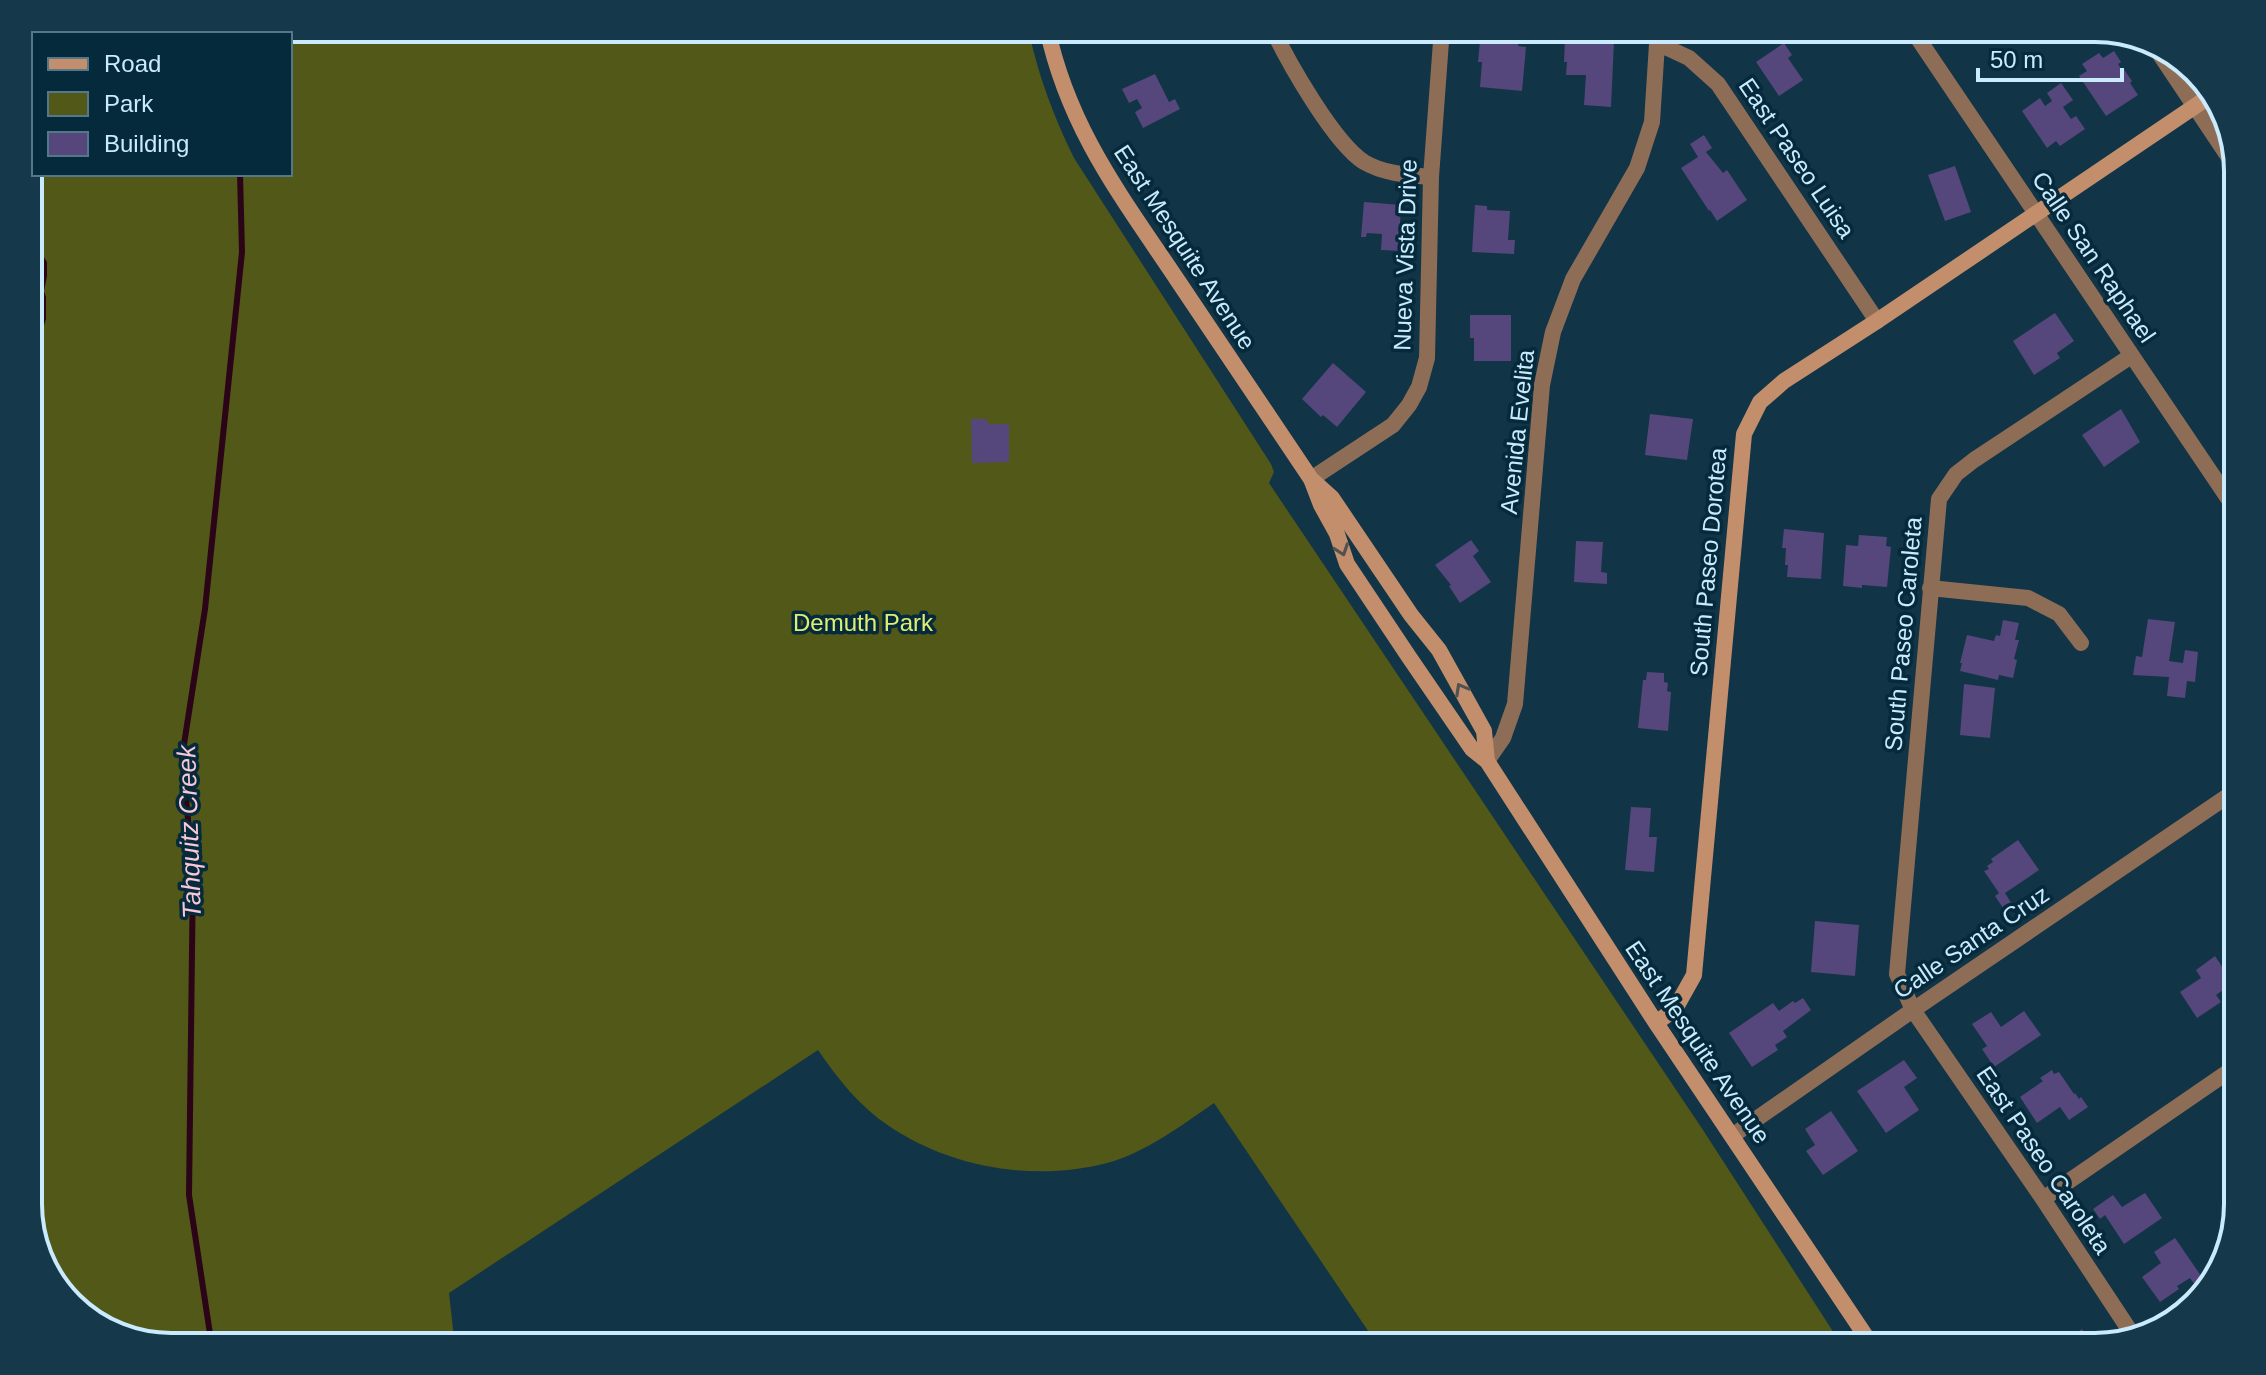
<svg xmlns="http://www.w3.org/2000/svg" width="2266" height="1375" font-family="Helvetica,sans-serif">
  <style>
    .green { fill: #525818 }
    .water { fill: #2c0418 }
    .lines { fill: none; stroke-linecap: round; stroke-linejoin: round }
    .stream { stroke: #2c0418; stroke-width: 6 }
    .building { fill: #55477b }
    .street { stroke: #8e6d57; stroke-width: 16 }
    .secondary { stroke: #c38e6c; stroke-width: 16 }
    .oneway { stroke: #51524f }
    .labels { text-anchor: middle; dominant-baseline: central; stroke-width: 7; stroke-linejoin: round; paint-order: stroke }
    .street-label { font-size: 24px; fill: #caeafd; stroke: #052a3b }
    .park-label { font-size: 24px; fill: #e0ed73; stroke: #052a3b }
    .water-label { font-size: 26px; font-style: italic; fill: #f8c8d9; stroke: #052a3b }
    .rim { fill: none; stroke: #caeafd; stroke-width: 4 }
  </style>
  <rect width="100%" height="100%" fill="#113446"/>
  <path class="green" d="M 171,28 L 1028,28 C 1038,75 1053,115 1074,158 L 1271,464 L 1274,472 L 1269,483 L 1703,1130 L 1843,1347 L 1379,1347 L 1214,1103 C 1182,1125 1145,1153 1107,1163 C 1034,1182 951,1168 889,1126 C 860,1107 837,1078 818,1050 L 449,1293 L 455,1347 L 171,1347 L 99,1328 L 47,1276 L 28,1213 L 28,162 L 34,150 L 34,174 L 290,174 L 290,34 L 141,34 Z"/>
  <path class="water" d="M 28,244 L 42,254 L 47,262 L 47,276 L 44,291 L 46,297 L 46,319 L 40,339 L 41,370 L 28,374 Z"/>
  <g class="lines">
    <path class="stream" d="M 237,28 L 237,34
      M 212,1347 L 189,1195 L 193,871 L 182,757 L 205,609 L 242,252 L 240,174"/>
  </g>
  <path class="building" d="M 1193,28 L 1225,28 L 1226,30 L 1193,33 Z
    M 1735,28 L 1771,28 L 1750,42 L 1742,30 L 1738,33 Z
    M 1500,39 L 1518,40 L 1518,46 L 1526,47 L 1522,91 L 1480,87 L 1482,62 L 1478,62 L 1480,41 L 1500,43 Z
    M 1565,39 L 1614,41 L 1611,107 L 1584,105 L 1586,75 L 1566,75 L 1567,62 L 1564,62 Z
    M 1784,43 L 1792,55 L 1788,58 L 1803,80 L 1779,96 L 1756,62 Z
    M 2114,51 L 2121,62 L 2118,64 L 2121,69 L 2123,68 L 2132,81 L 2130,83 L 2138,95 L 2106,116 L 2079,76 L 2087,71 L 2082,64 L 2099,53 L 2103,58 Z
    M 1155,74 L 1169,102 L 1175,99 L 1180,109 L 1143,128 L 1135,112 L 1142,108 L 1137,99 L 1129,103 L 1122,89 Z
    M 2061,83 L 2073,100 L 2063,107 L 2071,119 L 2076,116 L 2085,129 L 2060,146 L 2056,141 L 2047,148 L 2022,111 L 2040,98 L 2045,106 L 2052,101 L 2047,93 Z
    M 1704,135 L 1712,148 L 1706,152 L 1723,173 L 1727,170 L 1747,200 L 1717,221 L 1710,210 L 1709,211 L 1681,168 L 1698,157 L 1690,144 Z
    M 1955,166 L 1971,212 L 1945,221 L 1928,175 Z
    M 1364,202 L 1401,205 L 1400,224 L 1404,224 L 1402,251 L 1381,250 L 1382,234 L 1367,233 L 1366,237 L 1361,237 Z
    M 1475,205 L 1487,206 L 1487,210 L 1510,211 L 1508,240 L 1515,240 L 1514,254 L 1472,252 Z
    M 2055,313 L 2074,341 L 2057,353 L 2060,358 L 2034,375 L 2013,341 Z
    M 1470,315 L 1511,315 L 1511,361 L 1474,361 L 1474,338 L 1470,338 Z
    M 1333,363 L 1366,392 L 1337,427 L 1323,415 L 1321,417 L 1302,399 Z
    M 2121,409 L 2140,442 L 2104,467 L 2082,435 Z
    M 1650,414 L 1693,419 L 1687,460 L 1645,455 Z
    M 971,419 L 987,419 L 988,424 L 1009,424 L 1009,462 L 972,463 Z
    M 1784,529 L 1824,533 L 1821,579 L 1787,577 L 1788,565 L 1785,565 L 1786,548 L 1782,548 Z
    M 1859,535 L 1887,537 L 1886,546 L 1891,547 L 1887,587 L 1862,585 L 1862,588 L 1843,586 L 1846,545 L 1858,546 Z
    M 1471,540 L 1479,551 L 1473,556 L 1491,582 L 1460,603 L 1449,586 L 1451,585 L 1435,565 Z
    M 1576,541 L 1603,542 L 1601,572 L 1607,573 L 1607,584 L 1574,582 Z
    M 2148,619 L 2175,622 L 2169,661 L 2183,663 L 2185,650 L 2198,652 L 2195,682 L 2187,681 L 2185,698 L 2167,696 L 2169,677 L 2133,675 L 2136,656 L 2142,657 Z
    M 2003,620 L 2019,623 L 2015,640 L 2019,640 L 2014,659 L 2017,660 L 2013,678 L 1999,675 L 1998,680 L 1960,671 L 1962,663 L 1960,663 L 1967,635 L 1994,641 L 1996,635 L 2000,636 Z
    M 1647,672 L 1664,673 L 1664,682 L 1668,683 L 1667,691 L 1671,692 L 1668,731 L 1638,728 L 1643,680 L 1646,680 Z
    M 1964,684 L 1995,688 L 1990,738 L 1960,735 Z
    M 1631,807 L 1651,808 L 1649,837 L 1657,837 L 1654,872 L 1625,870 Z
    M 2018,840 L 2039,870 L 2005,893 L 2015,909 L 2007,914 L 1995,896 L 1999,893 L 1984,871 L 1989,869 L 1987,866 L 1993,862 L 1991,859 Z
    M 1815,921 L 1859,925 L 1855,976 L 1811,972 Z
    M 2215,956 L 2233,983 L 2216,995 L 2221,1002 L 2197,1018 L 2180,992 L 2201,978 L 2196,970 Z
    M 1803,998 L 1811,1010 L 1783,1031 L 1787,1037 L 1775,1045 L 1778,1050 L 1752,1067 L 1729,1033 L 1773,1003 L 1779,1011 L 1793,1001 L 1795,1003 Z
    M 2024,1011 L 2041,1035 L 1994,1067 L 1982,1049 L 1987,1046 L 1972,1024 L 1991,1012 L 2001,1027 Z
    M 1904,1060 L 1917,1078 L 1904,1087 L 1919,1110 L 1886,1133 L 1857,1091 Z
    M 2052,1070 L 2054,1074 L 2059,1072 L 2074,1094 L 2075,1093 L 2079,1099 L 2081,1097 L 2088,1107 L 2069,1120 L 2060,1107 L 2037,1123 L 2020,1097 L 2043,1081 L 2040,1078 Z
    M 1831,1111 L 1858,1151 L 1823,1175 L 1806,1151 L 1815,1145 L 1805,1129 Z
    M 2145,1193 L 2162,1218 L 2124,1244 L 2105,1215 L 2100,1219 L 2093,1209 L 2113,1195 L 2122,1207 Z
    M 2175,1238 L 2208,1286 L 2201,1293 L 2190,1278 L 2177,1286 L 2179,1289 L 2160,1302 L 2142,1277 L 2161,1263 L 2154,1252 Z
    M 2082,1329 L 2094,1347 L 2056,1347 Z"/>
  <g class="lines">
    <path class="street" d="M 1272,28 C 1288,62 1334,143 1364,162 C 1384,174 1409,175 1431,177
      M 1911,28 L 2238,513
      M 1657,43 L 1689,58 L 1718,84 L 1877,321
      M 2153,44 L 2238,171
      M 2131,356 L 1974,460 L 1956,474 L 1939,499 L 1897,974 L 1913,1010 L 2043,1199 L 2134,1337
      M 1311,479 L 1393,425 L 1409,405 L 1419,387 L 1427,358 L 1431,177 L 1442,28
      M 1930,588 L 2028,598 L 2059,614 L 2081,643
      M 1487,761 L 1503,738 L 1515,704 L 1542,385 L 1553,332 L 1573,279 L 1637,168 L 1652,122 L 1658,28
      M 1732,1136 L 1913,1010 L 2238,789
      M 2043,1199 L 2238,1065"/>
    <path class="secondary" d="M 1047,28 C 1069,130 1122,197 1178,281 C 1222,347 1267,413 1311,479 L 1332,498 L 1411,615 L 1439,650 L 1484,731 L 1487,761
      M 1311,479 L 1321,505 L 1337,534 L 1347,564 L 1409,657 L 1472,749 L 1487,761 L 1656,1023 L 1873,1347
      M 1656,1023 L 1675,1009 L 1694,975 L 1744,434 L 1760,402 L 1784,381 L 1877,321 L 2213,94"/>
  </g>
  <defs><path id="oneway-chevron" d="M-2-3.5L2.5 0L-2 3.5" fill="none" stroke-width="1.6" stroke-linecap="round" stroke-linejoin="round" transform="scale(2)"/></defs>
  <g class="oneway">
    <use href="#oneway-chevron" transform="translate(1342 550) rotate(71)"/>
    <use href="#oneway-chevron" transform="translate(1461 689) rotate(-119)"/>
  </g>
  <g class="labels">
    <g class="street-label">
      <text transform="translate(1797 158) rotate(56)">East Paseo Luisa</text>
      <text transform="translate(1185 247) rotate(57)">East Mesquite Avenue</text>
      <text transform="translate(1405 255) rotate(-88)">Nueva Vista Drive</text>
      <text transform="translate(2094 257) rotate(56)">Calle San Raphael</text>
      <text transform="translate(1517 432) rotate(-84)">Avenida Evelita</text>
      <text transform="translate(1708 562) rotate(-85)">South Paseo Dorotea</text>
      <text transform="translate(1903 634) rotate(-85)">South Paseo Caroleta</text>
      <text transform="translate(1971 942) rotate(-34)">Calle Santa Cruz</text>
      <text transform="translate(1698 1042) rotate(56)">East Mesquite Avenue</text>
      <text transform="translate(2044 1160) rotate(56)">East Paseo Caroleta</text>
    </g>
    <g class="park-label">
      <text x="863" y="622">Demuth Park</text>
    </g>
    <g class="water-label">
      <text transform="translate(189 832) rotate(-92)">Tahquitz Creek</text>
    </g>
  </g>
  <path d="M0 0H2266V1375H0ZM171 42H2095A129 129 0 0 1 2224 171V1204A129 129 0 0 1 2095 1333H171A129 129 0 0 1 42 1204V171A129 129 0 0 1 171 42Z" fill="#15394b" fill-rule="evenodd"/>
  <path class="rim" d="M171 42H2095A129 129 0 0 1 2224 171V1204A129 129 0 0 1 2095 1333H171A129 129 0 0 1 42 1204V171A129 129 0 0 1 171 42Z"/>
  <rect x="32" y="32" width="260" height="144" fill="#052a3b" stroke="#547789" stroke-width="2"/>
  <rect x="48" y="58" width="40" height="12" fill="#c38e6c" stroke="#547789" stroke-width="2"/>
  <text x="104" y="72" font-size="24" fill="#caeafd">Road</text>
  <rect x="48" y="92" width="40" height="24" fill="#525818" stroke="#547789" stroke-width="2"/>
  <text x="104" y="112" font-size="24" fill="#caeafd">Park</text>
  <rect x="48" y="132" width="40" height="24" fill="#55477b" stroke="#547789" stroke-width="2"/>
  <text x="104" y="152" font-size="24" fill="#caeafd">Building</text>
  <path d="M1978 68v12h144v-12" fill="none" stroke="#caeafd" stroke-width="4"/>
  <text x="1990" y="68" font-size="24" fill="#caeafd" stroke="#052a3b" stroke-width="6" paint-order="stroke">50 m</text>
</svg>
